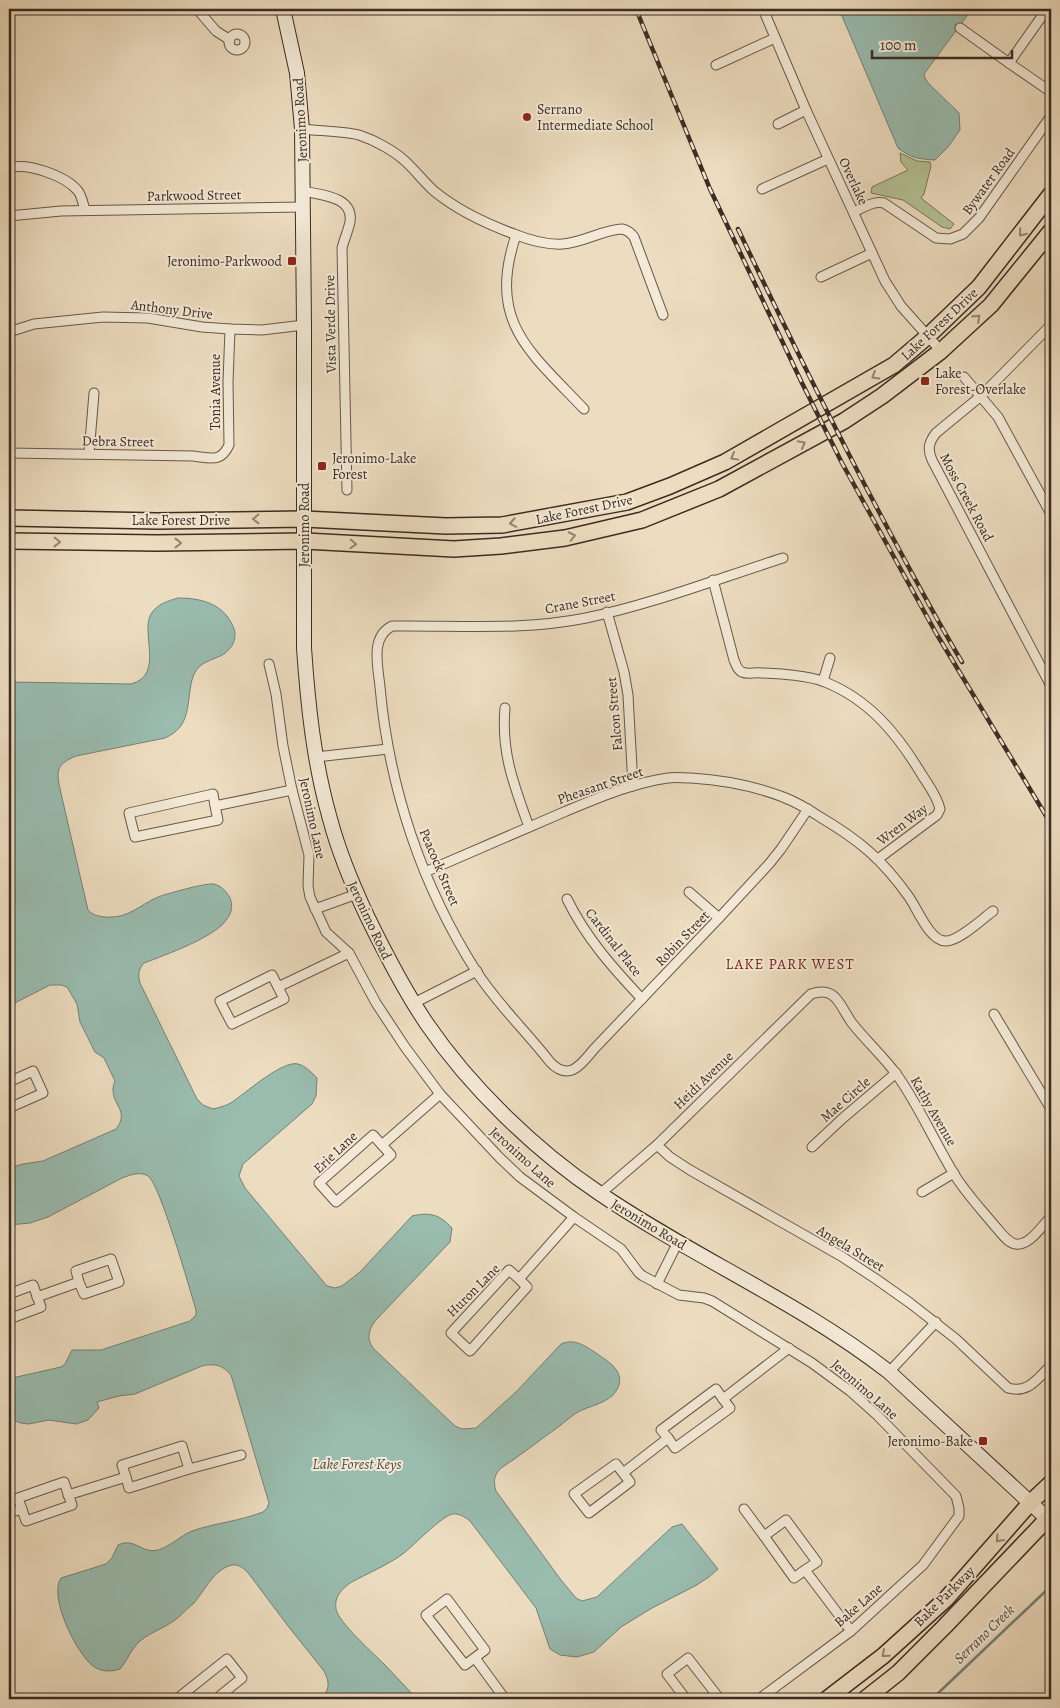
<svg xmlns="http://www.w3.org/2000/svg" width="1060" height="1708" font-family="Alegreya,serif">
<rect width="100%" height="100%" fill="#edddc0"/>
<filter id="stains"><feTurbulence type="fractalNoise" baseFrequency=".004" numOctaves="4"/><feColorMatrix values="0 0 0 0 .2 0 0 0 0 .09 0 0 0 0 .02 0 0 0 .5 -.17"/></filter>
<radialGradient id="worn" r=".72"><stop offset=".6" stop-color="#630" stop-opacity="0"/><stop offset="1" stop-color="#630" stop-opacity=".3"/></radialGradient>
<!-- green -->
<polygon fill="#b4c296" stroke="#78775c" points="900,153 917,161 930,162 931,166 924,194 921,198 954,224 950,229 942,227 903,200 871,193 872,187 908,170 901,162"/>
<!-- water -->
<g fill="#99bcaf" stroke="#738277">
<path d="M 839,9 L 972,9 L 924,74 L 925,78 L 929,84 L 959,113 L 960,130 L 948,147 L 935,160 C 918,159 911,158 898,148 Z"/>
<path d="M 178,598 C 202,598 225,604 234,629 C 236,634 235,642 231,647 C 220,663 198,656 192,680 C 186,704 192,726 165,738 L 76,756 C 57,764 56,770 60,789 L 88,910 C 94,918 111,918 120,916 C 133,913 146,902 158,897 C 166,894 205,883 213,884 C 221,885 227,892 230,898 C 233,906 232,912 227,919 C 216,937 165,955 144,963 C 138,970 138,974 140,983 L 197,1099 L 203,1105 L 213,1109 C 221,1107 229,1105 235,1100 C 248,1091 283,1060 298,1064 C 306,1066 312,1073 317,1078 L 316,1096 L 312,1104 L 243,1164 L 239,1176 L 245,1188 L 327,1286 L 335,1288 L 342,1286 L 360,1272 L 412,1216 C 430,1212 439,1214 452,1228 L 450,1242 L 375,1321 C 369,1330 366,1338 373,1348 L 455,1426 L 462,1429 L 476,1428 L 516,1392 L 561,1344 C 575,1338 585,1346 596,1353 C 607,1361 623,1369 619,1385 C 614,1401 596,1404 582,1410 C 573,1414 565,1422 557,1428 C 538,1441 520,1456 501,1468 C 494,1475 493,1481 496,1491 L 561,1580 L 576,1598 L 582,1601 L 597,1597 L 672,1527 L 682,1524 L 718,1569 L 709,1577 L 695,1586 L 652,1608 L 621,1627 L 594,1652 L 577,1657 L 560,1655 L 550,1649 L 536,1608 L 470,1521 C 465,1517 459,1513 452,1514 C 441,1517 414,1545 404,1553 C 390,1564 366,1574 350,1583 C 341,1590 334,1597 336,1609 C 338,1622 374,1654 385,1665 C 396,1676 406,1688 417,1699 L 320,1699 C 330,1690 330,1683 324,1671 L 288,1626 L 249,1574 C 245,1569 239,1564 232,1565 C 214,1569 205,1590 194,1603 C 189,1607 184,1612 180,1616 C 168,1627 152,1631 140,1641 C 131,1649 127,1661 120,1669 C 111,1672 101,1672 93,1666 C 77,1654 48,1597 61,1578 L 106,1564 L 112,1558 L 118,1545 C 135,1537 141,1554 158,1550 C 171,1546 180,1536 192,1531 C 215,1523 240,1521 263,1512 L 267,1508 L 269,1503 L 231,1375 C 223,1365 214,1363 202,1366 L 135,1394 L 119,1396 L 97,1402 L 99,1408 L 88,1420 L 76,1424 L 49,1420 L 29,1424 L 21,1423 L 9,1419 L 9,1380 L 12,1378 L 61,1367 L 65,1364 L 72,1350 L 101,1350 L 190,1321 L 196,1315 L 196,1310 C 190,1290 160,1184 148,1176 C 140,1171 130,1175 122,1178 L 48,1217 L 30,1223 L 9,1225 L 9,1168 L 23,1164 L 43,1161 L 116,1129 C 130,1111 112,1105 113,1089 C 113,1086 114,1084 115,1081 L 104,1058 L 95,1052 L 80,1022 L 77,1004 L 67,987 L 61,985 L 50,985 L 9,1006 L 9,682 L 131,684 C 165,675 140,633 151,614 C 157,604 168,601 178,598 Z"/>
</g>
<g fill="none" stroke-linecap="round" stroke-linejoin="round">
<!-- stream -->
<polyline stroke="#738277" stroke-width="2.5" points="932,1699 1051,1586"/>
<!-- minor casing -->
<g stroke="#68584a" stroke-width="11">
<g id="minor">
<polyline points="197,9 216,31 230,40"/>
<polyline points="693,9 694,9"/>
<polyline points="763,9 806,110 885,281 901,306 941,351"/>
<polyline points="1047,9 1009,63 1051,92"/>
<polyline points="960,28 1009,63"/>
<circle cx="237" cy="42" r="8"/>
<polyline points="716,65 775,38"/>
<polyline points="778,124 806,110"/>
<path d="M 302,129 C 319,131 343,131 359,135 C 374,140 393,150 405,161 C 415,170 424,182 434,191 C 457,210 487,224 514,234 C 529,240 547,245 563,244 C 582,243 605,229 622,229 C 627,230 631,233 634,237 L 663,315"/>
<path d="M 9,168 C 27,162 66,176 78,191 C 82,196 83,204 85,210"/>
<polyline points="762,189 828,159"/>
<path d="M 303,191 C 320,195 354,196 350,222 C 348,231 344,240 342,248 L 347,490"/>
<path d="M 854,212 C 864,207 873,201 884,203 L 936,238 L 950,239 L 963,234 L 979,218 L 1051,116"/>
<polyline points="9,216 61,211 303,207"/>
<path d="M 516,235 C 487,322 529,351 584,409"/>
<polyline points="821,277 872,253"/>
<path d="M 1051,325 L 981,396 L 936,433 C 929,442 927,449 932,460 L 1051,686"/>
<polyline points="9,332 34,324 103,317 148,318 202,327 230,329 262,330 304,325"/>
<polyline points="964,377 998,417 1051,514"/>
<path d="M 9,453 L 193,456 C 210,458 221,463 229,445 L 228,382 L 230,329"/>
<polyline points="89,454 94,393"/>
<path d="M 783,558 C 717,579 653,604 586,618 C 522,631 456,625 392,626 C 370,637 378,666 380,687 C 389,788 422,886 476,971 C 497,1004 526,1031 550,1062 C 569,1082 581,1065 594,1049 L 719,918 L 769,864 L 781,849 L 808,809"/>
<path d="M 713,580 L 734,660 C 736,664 737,670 742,672 C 748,675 754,672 761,673 C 781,674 806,675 825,682 C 870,700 898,735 922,775 C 929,786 937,796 940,809 L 937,815 L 878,859"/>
<polyline points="607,612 624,672 628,695 633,786"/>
<polyline points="269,664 276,694 283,746 292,790 309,855 308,886 310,897 326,932 349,953 376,1003 405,1047 440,1094 499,1157 520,1177 574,1217 621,1249 639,1273 643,1276 679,1295 704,1298 712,1301 812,1363 850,1391 878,1416 956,1496 959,1508 959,1516 923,1565 851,1631 759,1699"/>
<polyline points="823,681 830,658"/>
<path d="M 505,708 C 501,753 514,785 529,827"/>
<polyline points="316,757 388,749"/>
<polyline points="215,806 213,794 129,813 135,837 218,820 215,806 292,790"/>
<path d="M 425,872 C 471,852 517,832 564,812 C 598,798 632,783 668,778 C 675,777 683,778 691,778 C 723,780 752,785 783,797 C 796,802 808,809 820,817 C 859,840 882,859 909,897 C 917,908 930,942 946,941 C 959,941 982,919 993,911"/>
<polyline points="689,892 719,918"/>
<path d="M 567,899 C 586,938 613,968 642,999"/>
<polyline points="315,909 357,894"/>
<polyline points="278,987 272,975 220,1001 232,1024 284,999 278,987 349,953"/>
<polyline points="414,1003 477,971"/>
<polyline points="994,1014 1051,1109"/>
<polyline points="9,1082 33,1071 43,1093 9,1108"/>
<polygon points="373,1135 391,1155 336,1202 319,1183"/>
<polyline points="382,1145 440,1094"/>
<path d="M 657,1145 L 670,1157 L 690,1170 L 841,1256 L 876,1279 L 910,1303 L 956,1339 L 1008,1388 C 1029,1394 1037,1378 1051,1366"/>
<polyline points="812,1147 843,1118 896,1073"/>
<polyline points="922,1192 954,1173"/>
<path d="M 600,1194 L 657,1145 L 811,994 C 837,985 840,1007 852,1023 C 866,1041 883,1056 897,1075 C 919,1106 934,1141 954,1174 C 965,1192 980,1208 994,1225 C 1000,1231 1007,1243 1016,1244 C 1030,1246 1042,1225 1051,1217"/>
<polyline points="519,1279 509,1270 451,1333 470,1351 527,1287 519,1279 574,1217"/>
<polyline points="657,1284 678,1242"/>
<polyline points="9,1294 33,1285 41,1307 9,1319"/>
<polyline points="37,1297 79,1282 84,1294 119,1282 111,1259 76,1271 79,1282"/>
<polyline points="889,1372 936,1322"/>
<polyline points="668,1438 675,1448 730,1408 723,1399"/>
<polyline points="189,1469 241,1455"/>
<polyline points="623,1473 616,1464 574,1494 589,1513 630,1482 623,1473 668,1438 661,1430 716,1389 723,1399 789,1348"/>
<polygon points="64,1482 72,1505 26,1521 18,1498"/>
<polyline points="68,1495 126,1477 129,1488 189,1469 182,1446 122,1465 126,1477"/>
<polyline points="744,1509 764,1536"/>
<polyline points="9,1513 22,1509"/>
<polyline points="805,1570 794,1578 764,1536 786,1520 817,1562 805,1570 851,1631"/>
<polygon points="447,1599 485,1650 465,1665 426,1615"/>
<polyline points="475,1658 505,1699"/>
<polyline points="9,1696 11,1699"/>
<polyline points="179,1699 178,1698 227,1659 242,1678 216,1699"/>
<polyline points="519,1699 520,1699"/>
<polyline points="686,1699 667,1674 688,1658 719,1698 717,1699"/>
</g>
</g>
<!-- secondary casing -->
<g stroke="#3b2c23" stroke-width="16">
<path id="secondary" d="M 283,9 L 297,73 L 302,129 L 304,325 L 304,648 C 308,706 314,763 330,819 C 339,853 352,884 367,916 C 385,953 404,990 427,1024 C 470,1087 535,1150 599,1193 C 693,1257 799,1302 889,1372 L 1051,1522"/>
</g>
<!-- primary casing -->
<g stroke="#3b2c23" stroke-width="18">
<g id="primary">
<polyline points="9,518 157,521 304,519 446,526 502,525 627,502 670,486 725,462 894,365 928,336 979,287 1051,194"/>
<polyline points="9,541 157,543 305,541 454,549 501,546 565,538 642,520 719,489 844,421 882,396 941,351 991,305 1051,231"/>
<polyline points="827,1699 883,1656 946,1599 1031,1502 1051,1483"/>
<polyline points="865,1699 898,1673 945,1626 1051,1515"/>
</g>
</g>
<!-- minor -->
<use href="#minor" stroke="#f3e9d6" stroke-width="9"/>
<!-- secondary -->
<use href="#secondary" stroke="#f3e9d6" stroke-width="14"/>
<!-- primary -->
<use href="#primary" stroke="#edddc0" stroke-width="15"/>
<!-- rail casing -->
<g stroke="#3b2c23" stroke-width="4.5">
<g id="rail">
<polyline points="636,9 710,189 802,383 842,463 936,633 1051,824"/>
<path d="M 738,229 C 788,334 839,438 894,540 C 916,581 938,622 962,662"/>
</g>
</g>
<!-- rail -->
<use href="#rail" stroke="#f3e9d6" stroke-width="2.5" stroke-dasharray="8" stroke-linecap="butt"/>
</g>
<!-- one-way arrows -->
<defs><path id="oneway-chevron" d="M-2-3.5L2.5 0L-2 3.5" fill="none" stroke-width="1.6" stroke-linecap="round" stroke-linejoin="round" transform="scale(1.25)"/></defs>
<g stroke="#948472">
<use href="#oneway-chevron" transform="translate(1022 233) rotate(129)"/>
<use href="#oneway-chevron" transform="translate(977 318) rotate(-43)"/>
<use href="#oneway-chevron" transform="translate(875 376) rotate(149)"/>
<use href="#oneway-chevron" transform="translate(802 444) rotate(-28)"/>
<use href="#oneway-chevron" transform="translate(734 457) rotate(151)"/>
<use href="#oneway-chevron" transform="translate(256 519) rotate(179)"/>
<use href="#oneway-chevron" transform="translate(513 523) rotate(170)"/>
<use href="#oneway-chevron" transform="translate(572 536) rotate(-12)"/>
<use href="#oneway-chevron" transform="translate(57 542) rotate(1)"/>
<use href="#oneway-chevron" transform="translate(178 543)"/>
<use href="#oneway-chevron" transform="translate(353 544) rotate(3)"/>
<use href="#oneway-chevron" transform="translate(999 1539) rotate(132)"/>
<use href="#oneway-chevron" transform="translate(885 1654) rotate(139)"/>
</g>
<!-- markers -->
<g fill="#8f2418" stroke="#f3e9d6" stroke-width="2">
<circle cx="527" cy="117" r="5"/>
<rect x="287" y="256" width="10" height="10" rx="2.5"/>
<rect x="920" y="376" width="10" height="10" rx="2.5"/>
<rect x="317" y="461" width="10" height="10" rx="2.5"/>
<rect x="978" y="1436" width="10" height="10" rx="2.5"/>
</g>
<g text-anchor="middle" stroke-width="4" stroke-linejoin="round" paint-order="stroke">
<!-- poi labels -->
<g font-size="14" fill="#3b2c23" stroke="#f3e9d6" text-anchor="start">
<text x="537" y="114">Serrano<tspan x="537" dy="16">Intermediate School</tspan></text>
<text x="282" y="266" text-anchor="end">Jeronimo-Parkwood</text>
<text x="935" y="378">Lake<tspan x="935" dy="16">Forest-Overlake</tspan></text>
<text x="332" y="463">Jeronimo-Lake<tspan x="332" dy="16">Forest</tspan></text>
<text x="973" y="1446" text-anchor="end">Jeronimo-Bake</text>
</g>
<!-- street labels -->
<g font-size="14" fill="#3b2c23" stroke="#f3e9d6">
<text transform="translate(300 120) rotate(-93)" y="5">Jeronimo Road</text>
<text transform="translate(854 181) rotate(65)" y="5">Overlake</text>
<text transform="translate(988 181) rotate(-54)" y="5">Bywater Road</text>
<text transform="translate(194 195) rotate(-1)" y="5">Parkwood Street</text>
<text transform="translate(172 309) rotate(7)" y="5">Anthony Drive</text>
<text transform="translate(330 324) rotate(-91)" y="5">Vista Verde Drive</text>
<text transform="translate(939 324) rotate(-43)" y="5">Lake Forest Drive</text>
<text transform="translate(215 392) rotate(-90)" y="5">Tonia Avenue</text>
<text transform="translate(118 441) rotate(1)" y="5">Debra Street</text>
<text transform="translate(967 497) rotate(62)" y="5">Moss Creek Road</text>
<text transform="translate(584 509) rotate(-12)" y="5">Lake Forest Drive</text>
<text x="181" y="525">Lake Forest Drive</text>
<text transform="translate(304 525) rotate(-90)" y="5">Jeronimo Road</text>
<text transform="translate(580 602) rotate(-11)" y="5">Crane Street</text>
<text transform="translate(614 714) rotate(-95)" y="5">Falcon Street</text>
<text transform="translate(600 785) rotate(-19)" y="5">Pheasant Street</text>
<text transform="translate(313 818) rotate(78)" y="5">Jeronimo Lane</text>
<text transform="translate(902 824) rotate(-37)" y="5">Wren Way</text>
<text transform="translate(440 867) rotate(67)" y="5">Peacock Street</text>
<text transform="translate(370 920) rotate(65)" y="5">Jeronimo Road</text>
<text transform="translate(682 938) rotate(-46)" y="5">Robin Street</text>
<text transform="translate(614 942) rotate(52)" y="5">Cardinal Place</text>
<text transform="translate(703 1080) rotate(-44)" y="5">Heidi Avenue</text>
<text transform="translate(845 1099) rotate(-41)" y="5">Mae Circle</text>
<text transform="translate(934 1111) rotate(60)" y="5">Kathy Avenue</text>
<text transform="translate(335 1152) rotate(-43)" y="5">Erie Lane</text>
<text transform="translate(523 1157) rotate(42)" y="5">Jeronimo Lane</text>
<text transform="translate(649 1224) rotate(31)" y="5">Jeronimo Road</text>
<text transform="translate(851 1248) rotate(31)" y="5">Angela Street</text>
<text transform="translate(473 1290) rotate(-45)" y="5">Huron Lane</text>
<text transform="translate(865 1389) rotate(41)" y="5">Jeronimo Lane</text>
<text transform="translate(944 1596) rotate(-45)" y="5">Bake Parkway</text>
<text transform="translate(858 1605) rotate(-41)" y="5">Bake Lane</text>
</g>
<!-- neighbourhood labels -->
<g font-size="15" letter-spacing="1" fill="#7a1f14" stroke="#f3e9d6">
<text x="790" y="969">LAKE PARK WEST</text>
</g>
<!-- water labels -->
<g font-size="15" font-style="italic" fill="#525046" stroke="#f3e9d6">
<text x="357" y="1469">Lake Forest Keys</text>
<text transform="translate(984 1634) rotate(-44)" y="5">Serrano Creek</text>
</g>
</g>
<!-- margin -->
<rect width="1060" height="1708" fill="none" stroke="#edddc0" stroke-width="30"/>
<rect x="10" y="10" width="1040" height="1688" fill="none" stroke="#3b2c23" stroke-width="2.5"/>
<rect x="15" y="15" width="1030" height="1678" fill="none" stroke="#3b2c23"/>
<!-- scale -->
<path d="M872 50v8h140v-8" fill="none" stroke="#3b2c23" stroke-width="2.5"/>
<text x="880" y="50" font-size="15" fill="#3b2c23" stroke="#f3e9d6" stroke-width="4" paint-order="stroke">100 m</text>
<rect width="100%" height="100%" filter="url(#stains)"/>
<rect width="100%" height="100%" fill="url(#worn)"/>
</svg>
